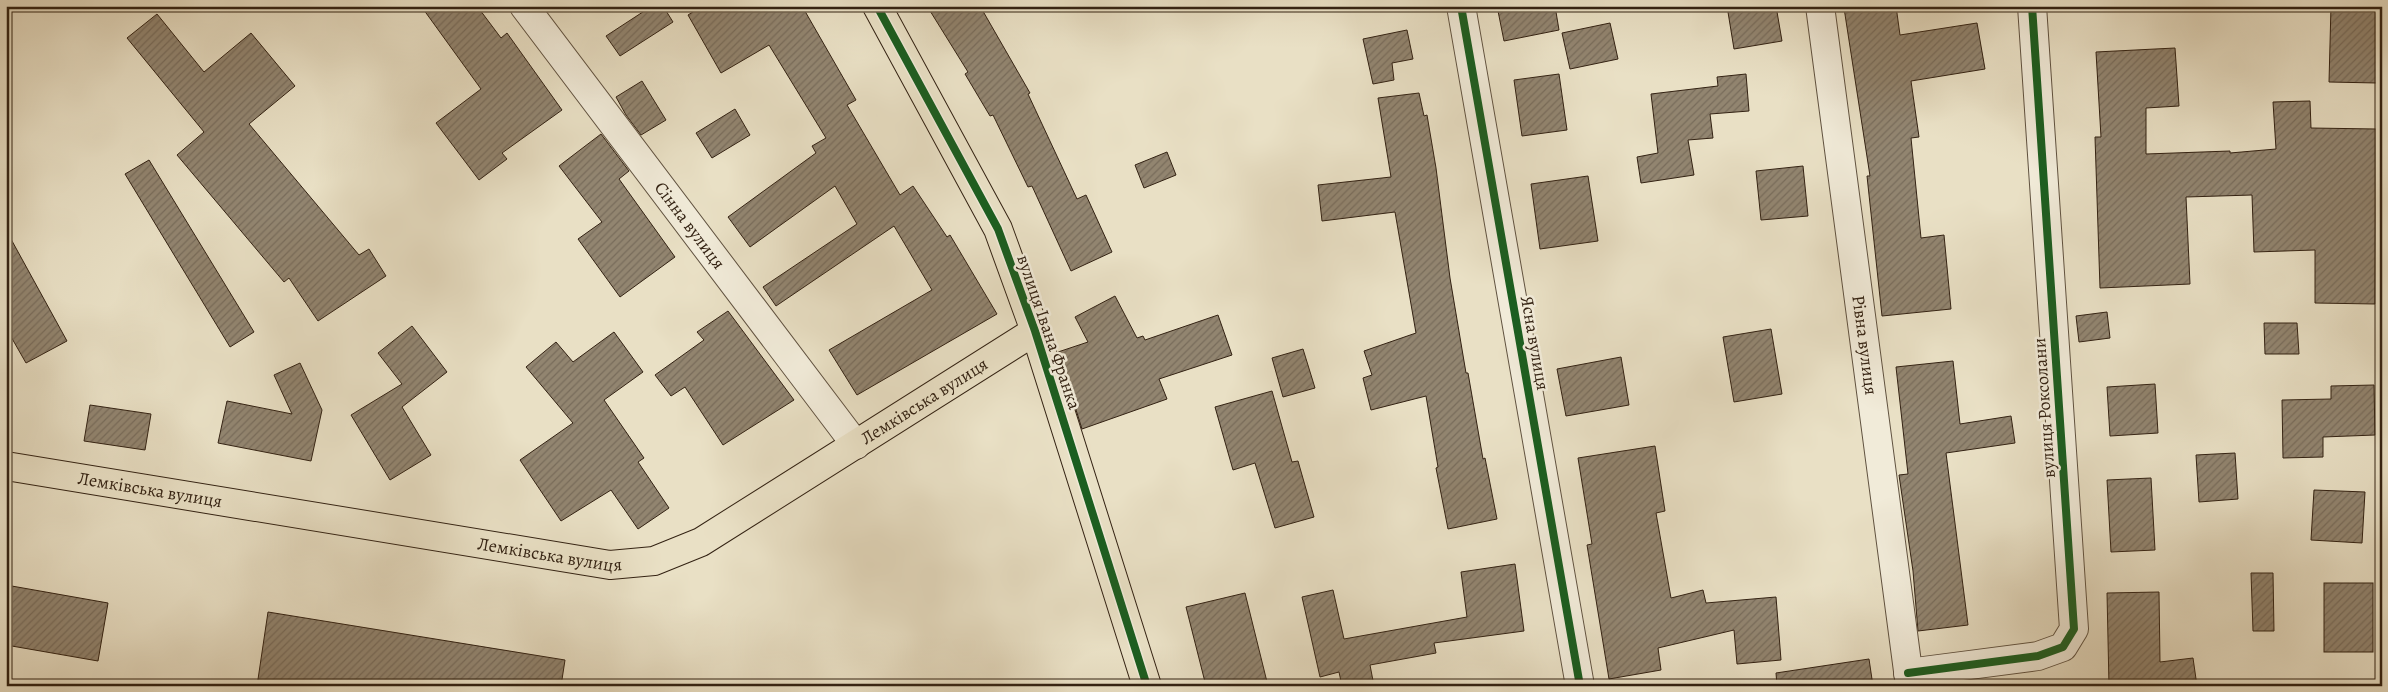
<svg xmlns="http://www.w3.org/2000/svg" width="2388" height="692" font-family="Alegreya,serif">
<defs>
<pattern id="building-hatch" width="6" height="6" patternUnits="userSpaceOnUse" patternTransform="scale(1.25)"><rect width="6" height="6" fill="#928570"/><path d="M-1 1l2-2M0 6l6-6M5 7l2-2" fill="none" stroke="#786c5b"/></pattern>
</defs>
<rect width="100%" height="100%" fill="#e9e0c5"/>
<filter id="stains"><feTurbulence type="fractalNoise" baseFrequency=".004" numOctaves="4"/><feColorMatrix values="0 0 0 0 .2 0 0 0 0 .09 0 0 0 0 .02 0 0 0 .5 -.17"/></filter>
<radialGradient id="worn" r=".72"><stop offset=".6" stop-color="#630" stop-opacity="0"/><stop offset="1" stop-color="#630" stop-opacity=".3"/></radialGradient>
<!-- building -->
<g fill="url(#building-hatch)" stroke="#332213">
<polygon points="421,6 477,6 501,38 507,33 562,110 502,153 507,159 479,180 436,123 481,89"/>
<polygon points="652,6 663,6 673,22 620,56 606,36"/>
<polygon points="702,6 802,6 856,100 847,105 900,195 913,186 947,237 950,235 997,314 857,395 829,350 932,290 894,226 776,306 763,287 857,224 835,186 750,247 728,217 816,153 812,146 826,138 769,45 721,73 688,15"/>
<polygon points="927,6 980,6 1030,93 1028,94 1077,199 1086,195 1112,252 1071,271 1032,186 1028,187 993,115 990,116 965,74 968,72"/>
<polygon points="1497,6 1555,6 1559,30 1504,41"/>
<polygon points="1727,6 1776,6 1782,41 1734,49"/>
<polygon points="1859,6 1896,6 1900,35 1977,23 1985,69 1911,81 1919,137 1911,138 1921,238 1944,235 1951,309 1882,316 1867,176 1870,176 1844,8"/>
<polygon points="2331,6 2379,6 2377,83 2329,82"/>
<polygon points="157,14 204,72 251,33 295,86 249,124 359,255 369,249 386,276 318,321 289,278 284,282 177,155 204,132 127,38"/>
<polygon points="1610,23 1618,59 1570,69 1562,33"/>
<polygon points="1407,30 1413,59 1392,63 1394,80 1373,84 1363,39"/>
<polygon points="2175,48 2179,106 2146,108 2146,154 2230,151 2230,153 2276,149 2273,102 2310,101 2311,128 2376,129 2375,304 2315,303 2315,250 2254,252 2252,195 2186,197 2190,284 2100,288 2095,137 2101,137 2096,52"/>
<polygon points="1559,74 1567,130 1522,136 1514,80"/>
<polygon points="1746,74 1749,111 1710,114 1713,138 1688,140 1694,175 1641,183 1637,157 1658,153 1651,94 1718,86 1717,77"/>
<polygon points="642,81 666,120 641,135 626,115 616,97"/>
<polygon points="1419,93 1424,116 1427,115 1436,168 1450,278 1466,373 1468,373 1483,459 1485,458 1497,519 1448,529 1436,468 1438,467 1426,396 1371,410 1363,378 1372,375 1364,351 1416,333 1395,212 1322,221 1318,185 1391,177 1378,98"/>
<polygon points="735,109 750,135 712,158 696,133"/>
<polygon points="601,134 629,171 619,179 675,257 620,297 578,239 602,222 559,166"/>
<polygon points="1167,152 1176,175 1144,188 1135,165"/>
<polygon points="149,160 254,332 230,347 125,174"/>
<polygon points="1803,166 1808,216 1761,220 1756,171"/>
<polygon points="1588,176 1598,241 1540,249 1531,184"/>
<polygon points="6,230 67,341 26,363 6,328"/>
<polygon points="1115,296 1137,338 1143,336 1145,340 1218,315 1232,355 1159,379 1167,399 1082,429 1058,352 1088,342 1075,317"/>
<polygon points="728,311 794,400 723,445 685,387 671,396 655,375 704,340 697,332"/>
<polygon points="2107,312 2110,338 2079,342 2076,316"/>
<polygon points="2264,323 2297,323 2299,354 2265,354"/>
<polygon points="412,326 447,372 402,407 431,455 390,480 351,415 402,384 378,353"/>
<polygon points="1771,329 1782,394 1734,402 1723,337"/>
<polygon points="614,332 643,372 604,400 644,458 638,462 669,508 638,529 611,490 561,521 520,460 573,423 526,367 556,342 573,362"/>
<polygon points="1303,349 1315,388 1283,397 1272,358"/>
<polygon points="1621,357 1629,405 1566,416 1557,369"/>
<polygon points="1953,361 1960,424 2011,416 2015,443 1946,453 1968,625 1918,631 1913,571 1899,475 1908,474 1896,367"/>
<polygon points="300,363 322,410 311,461 218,443 227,401 292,414 274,375"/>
<polygon points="2155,384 2158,433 2110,436 2107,387"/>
<polygon points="2374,385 2375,435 2323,437 2323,457 2283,458 2282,400 2331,399 2331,386"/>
<polygon points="1272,391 1292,462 1298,461 1314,517 1275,528 1255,463 1233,470 1215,407"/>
<polygon points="90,405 151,414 145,450 84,441"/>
<polygon points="1655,446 1665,511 1656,513 1671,598 1703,590 1706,603 1776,597 1781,660 1737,664 1734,630 1658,648 1661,670 1609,679 1587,545 1592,544 1578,458"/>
<polygon points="2235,453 2238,499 2199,502 2196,455"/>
<polygon points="2151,478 2155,550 2111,552 2107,480"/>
<polygon points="2314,490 2365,492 2362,543 2311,540"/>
<polygon points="1515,564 1524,631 1434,643 1436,653 1370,665 1374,686 1342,686 1339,672 1320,677 1302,597 1333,590 1344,639 1467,617 1461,572"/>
<polygon points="2251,573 2273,573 2274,631 2253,631"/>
<rect x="2324" y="583" width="49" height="69"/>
<polygon points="6,585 108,603 98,661 6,645"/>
<polygon points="2159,592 2160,662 2193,658 2197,686 2109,686 2107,593"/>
<polygon points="1245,593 1268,686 1206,686 1186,607"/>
<polygon points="268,612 565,660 561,686 257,686"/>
<polygon points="1869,659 1873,686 1777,686 1776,673"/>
</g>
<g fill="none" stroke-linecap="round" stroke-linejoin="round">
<!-- minor casing -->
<g stroke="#605240" stroke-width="30">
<g id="minor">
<path id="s1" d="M 524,6 L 856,445"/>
<polyline points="1461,6 1580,686"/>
<path id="s2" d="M 1820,6 L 1910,686"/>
<polyline points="1908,673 2038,656 2063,647 2074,629 2032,6"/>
</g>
</g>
<!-- major casing -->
<g stroke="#332213" stroke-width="30">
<g id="major">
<polyline points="877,6 998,229 1035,331 1147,686"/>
<path id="s3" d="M 6,466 L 610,565 L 654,561 L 701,542 L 1035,331"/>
</g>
</g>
<!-- minor -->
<use href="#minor" stroke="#f1ebd9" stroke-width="28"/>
<!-- major -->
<use href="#major" stroke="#e9e0c5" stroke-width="28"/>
<!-- cycleway casing -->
<g stroke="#f1ebd9" stroke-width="11">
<g id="cycleway">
<polyline points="877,6 998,229 1035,331 1147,686"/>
<polyline points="1461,6 1580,686"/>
<polyline points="1908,673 2038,656 2063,647 2074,629 2032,6"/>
</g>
</g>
<!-- cycleway -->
<use href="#cycleway" stroke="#1b5e20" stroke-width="8"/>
</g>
<g text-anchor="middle" stroke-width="5" stroke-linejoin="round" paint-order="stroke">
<!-- street labels -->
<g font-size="18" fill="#332213" stroke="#f1ebd9">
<text dy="6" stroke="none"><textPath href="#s1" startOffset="275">Сінна вулиця</textPath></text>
<text transform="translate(1049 332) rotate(71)" y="6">вулиця Івана Франка</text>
<text transform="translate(1535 343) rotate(80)" y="6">Ясна вулиця</text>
<text dy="6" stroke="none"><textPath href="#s2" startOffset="342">Рівна вулиця</textPath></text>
<text dy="6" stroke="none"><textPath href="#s3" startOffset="971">Лемківська вулиця</textPath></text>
<text transform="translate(2044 408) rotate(-94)" y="6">вулиця Роксолани</text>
<text dy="6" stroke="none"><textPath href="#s3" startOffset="146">Лемківська вулиця</textPath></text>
<text dy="6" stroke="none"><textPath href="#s3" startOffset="551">Лемківська вулиця</textPath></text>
</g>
</g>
<!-- margin -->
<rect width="2388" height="692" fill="none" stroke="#e9e0c5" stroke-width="25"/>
<rect x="8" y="8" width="2373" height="677" fill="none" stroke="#332213" stroke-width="2.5"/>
<rect x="12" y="12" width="2363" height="667" fill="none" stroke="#332213"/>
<rect width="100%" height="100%" filter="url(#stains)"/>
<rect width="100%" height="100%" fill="url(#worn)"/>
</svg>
